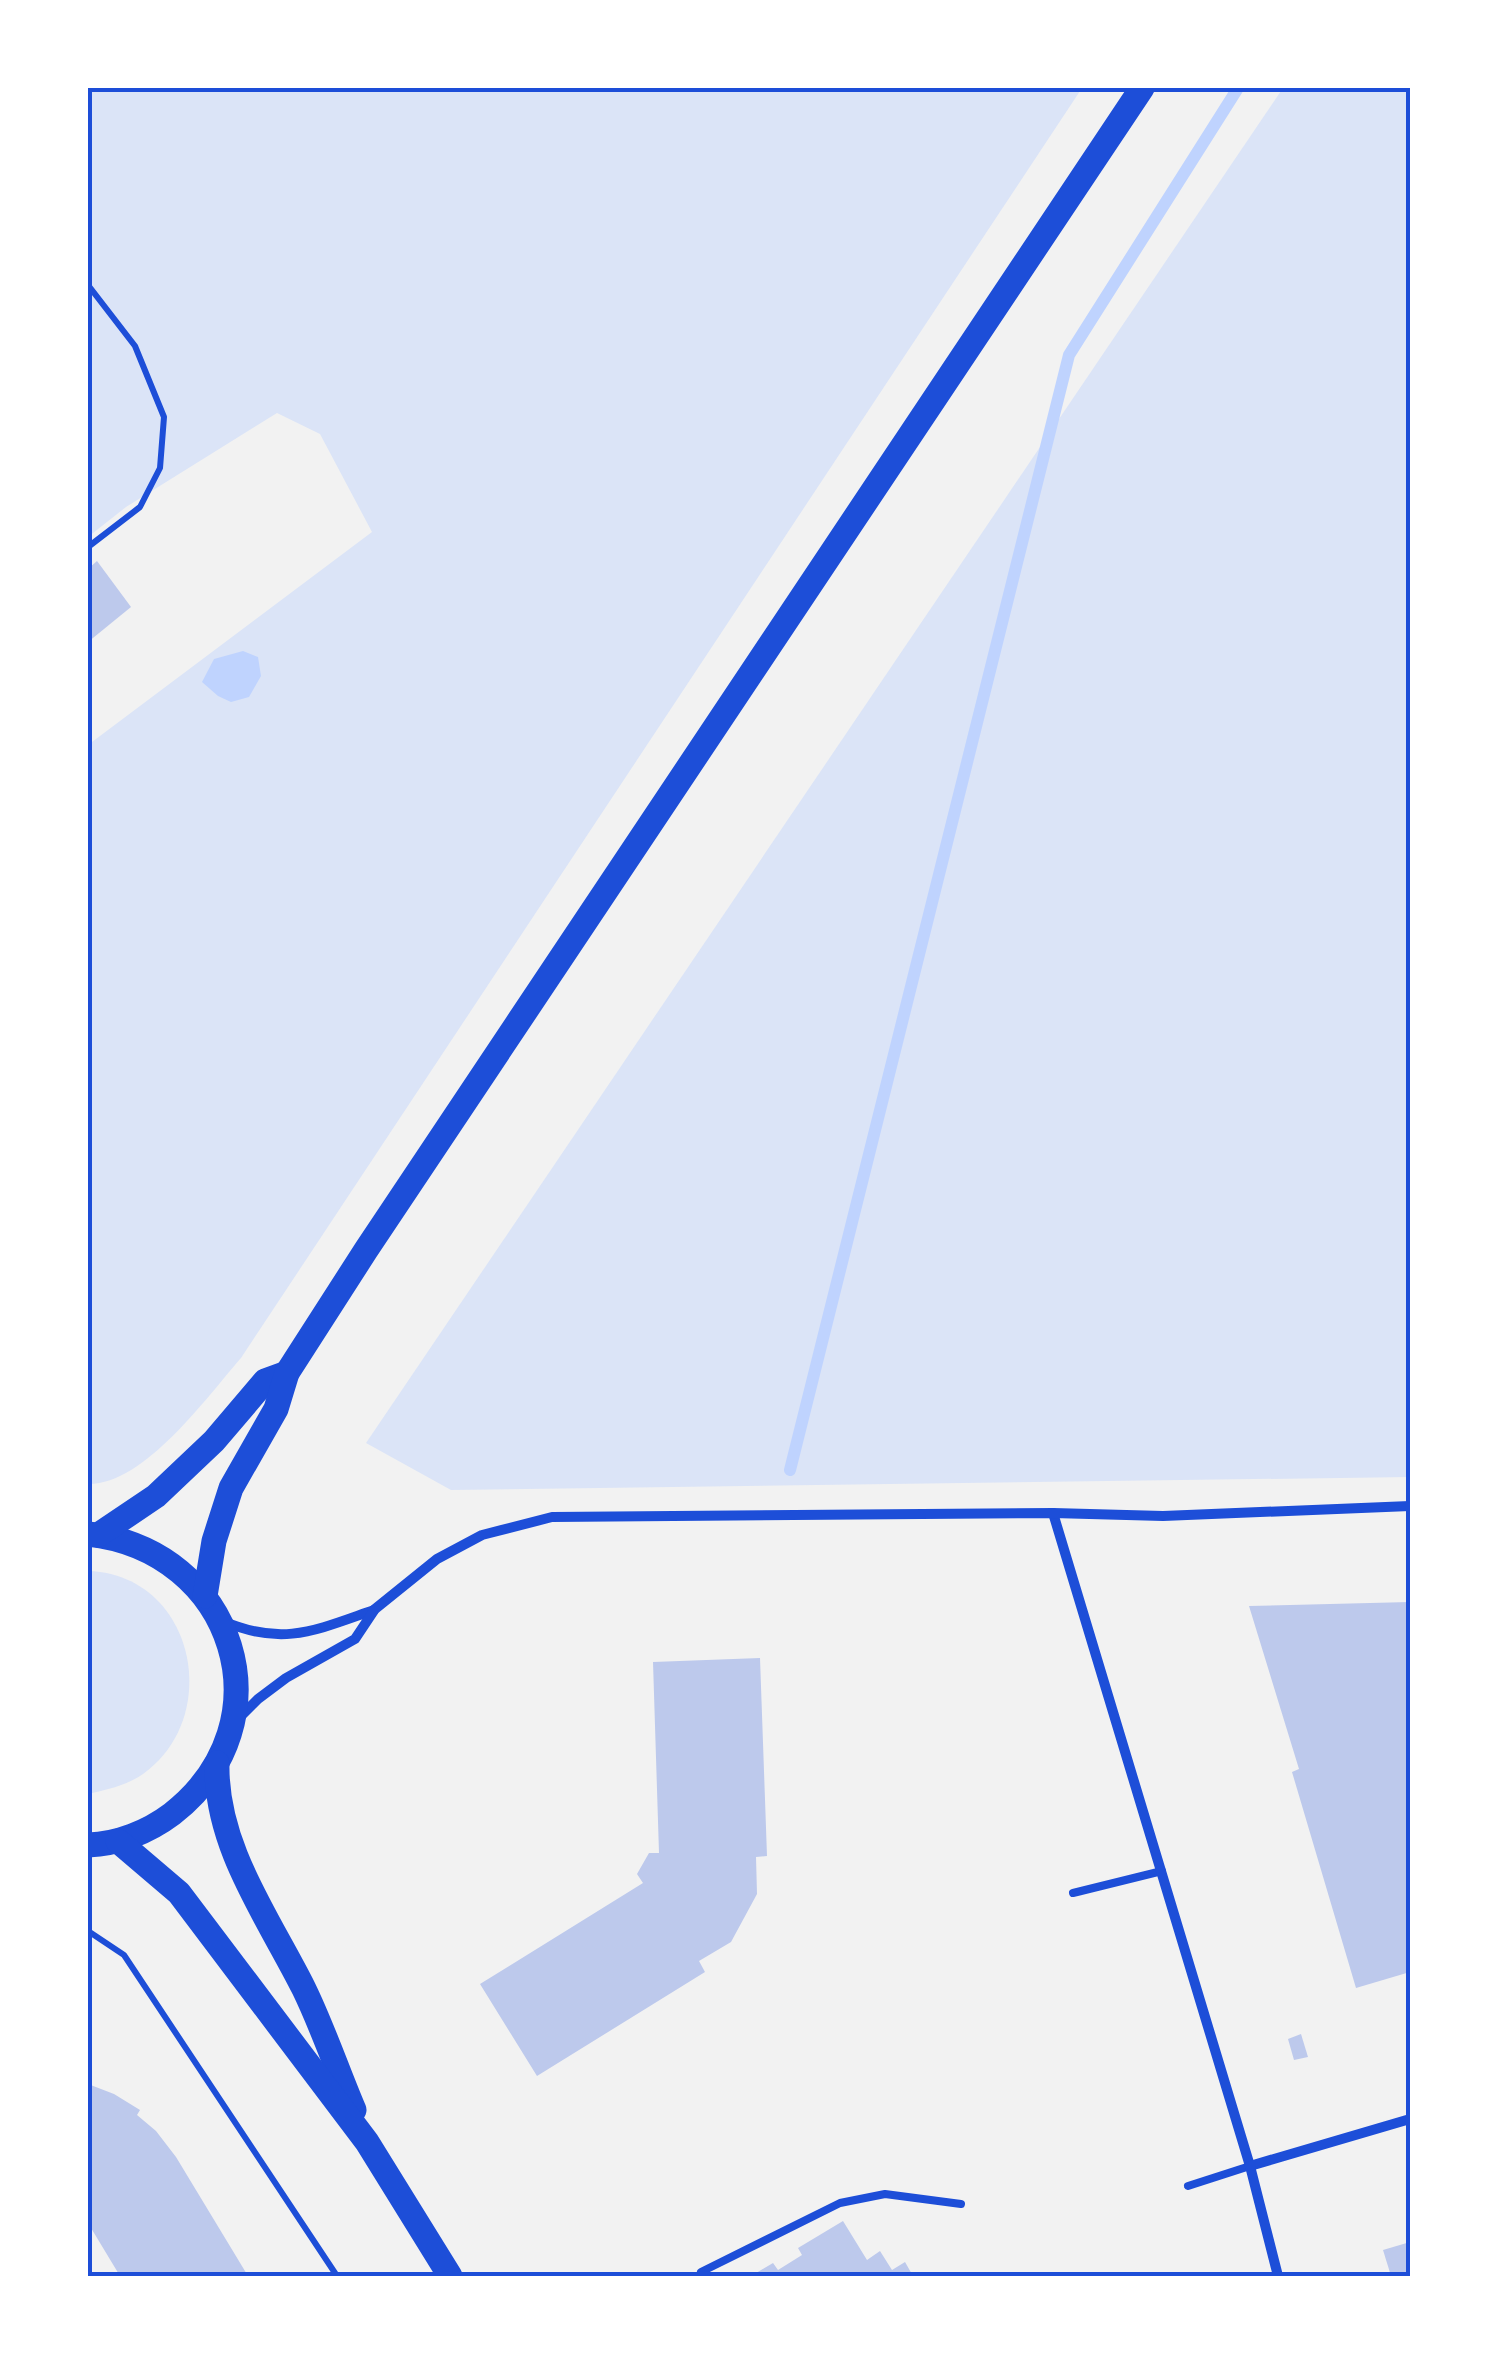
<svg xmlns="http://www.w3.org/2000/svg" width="1498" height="2364" font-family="'Noto Sans',sans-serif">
<rect width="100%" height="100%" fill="#f2f2f2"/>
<!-- green -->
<g fill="#dbe4f7">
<path d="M 88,88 L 1082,88 L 241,1358 C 206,1398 144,1485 88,1484 L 88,745 L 372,532 L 320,434 L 277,413 L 126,507 L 88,537 Z"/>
<polygon points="1283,88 1410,88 1410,1477 451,1490 366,1443"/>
<path d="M 88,1571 C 193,1574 225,1715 143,1774 C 127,1785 110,1789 92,1793 L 88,1793 Z"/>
</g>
<!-- water -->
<polygon fill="#bfd3fe" points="243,651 258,657 261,676 249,697 231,702 218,696 202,682 214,659"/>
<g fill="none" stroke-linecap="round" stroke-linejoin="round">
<!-- stream -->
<polyline stroke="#bfd3fe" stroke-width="12" points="790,1470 1069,355 1238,88"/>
</g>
<!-- building -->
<g fill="#bdc9ec">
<polygon points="97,561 131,607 88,642 88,569"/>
<polygon points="1410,1602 1410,1972 1356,1988 1292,1772 1299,1769 1249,1606"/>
<polygon points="760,1658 767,1856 756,1857 757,1894 731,1942 699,1961 705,1972 537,2076 480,1984 643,1883 637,1874 649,1853 659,1853 653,1662"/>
<polygon points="1301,2034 1308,2057 1294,2060 1288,2039"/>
<polygon points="88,2084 114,2094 140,2110 137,2115 156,2131 176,2157 248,2276 120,2276 88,2223"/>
<polygon points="843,2221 867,2260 880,2251 892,2270 905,2262 913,2276 751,2276 773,2263 778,2270 802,2255 798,2248"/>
<polygon points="1410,2242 1410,2276 1391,2276 1383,2250"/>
</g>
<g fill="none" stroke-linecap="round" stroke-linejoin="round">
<!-- path -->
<g stroke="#1d4ed8" stroke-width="6">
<polyline points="88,285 135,346 164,417 160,468 140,507 88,547"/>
<polyline points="88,1931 124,1955 337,2276"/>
</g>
<!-- service -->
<g stroke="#1d4ed8" stroke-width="8">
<polyline points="1073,1893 1162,1871"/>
<polyline points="1188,2186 1250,2166"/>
<polyline points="701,2272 840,2203 885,2194 961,2204"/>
</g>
<!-- minor -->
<g stroke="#1d4ed8" stroke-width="10">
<polyline points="1053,1513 1250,2166 1278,2276"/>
<path d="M 223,1621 C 283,1647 316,1630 374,1610"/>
<polyline points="239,1718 258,1699 286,1678 355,1639 375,1609 437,1559 482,1535 552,1517 1053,1513 1163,1516 1410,1506"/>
<polyline points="1250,2166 1410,2119"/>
</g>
<!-- primary -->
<g stroke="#1d4ed8" stroke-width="25">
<path d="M 88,1534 C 235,1550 290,1722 172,1814 C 148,1832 118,1844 88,1845"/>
<polyline points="98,1535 156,1496 214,1441 265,1381 287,1373"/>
<polyline points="205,1596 214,1541 231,1488 276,1409 287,1373 366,1250 1142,88"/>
<path d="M 217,1763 C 215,1846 268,1917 304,1989 C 323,2028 337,2070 354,2110"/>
<polyline points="118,1841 179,1893 367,2142 450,2276"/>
</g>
</g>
<!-- border -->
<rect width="1498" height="2364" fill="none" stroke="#ffffff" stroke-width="180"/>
<rect x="90" y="90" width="1318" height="2184" fill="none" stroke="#1d4ed8" stroke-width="4"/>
</svg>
